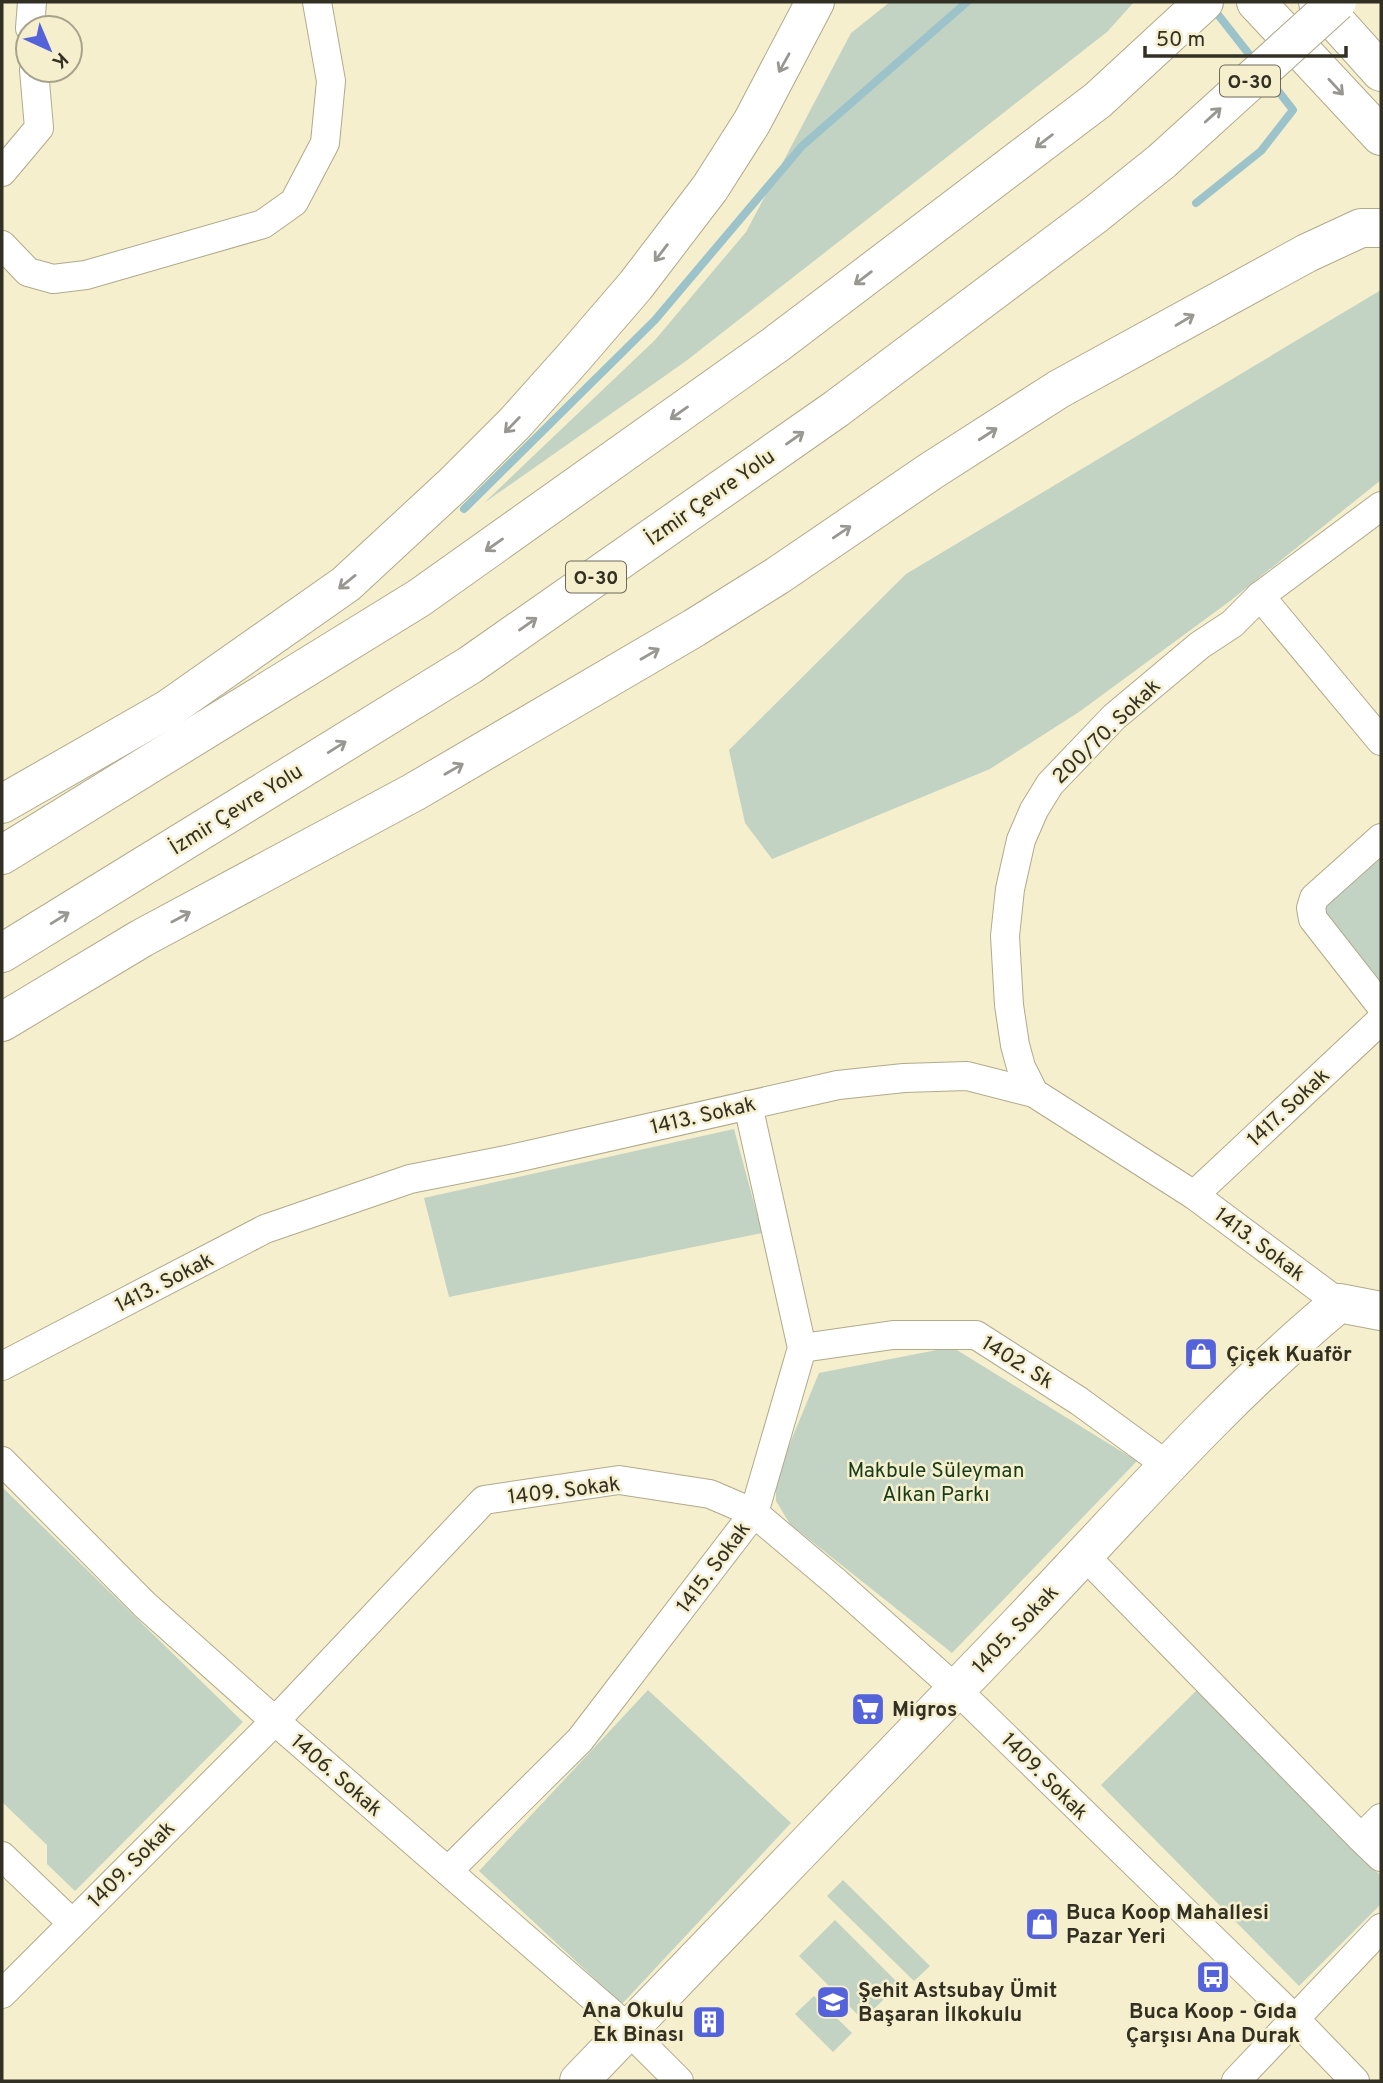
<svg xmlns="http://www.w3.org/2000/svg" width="1383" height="2083" font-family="Overpass,sans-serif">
<rect width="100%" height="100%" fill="#f5efce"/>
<!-- green -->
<g fill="#c2d3c3">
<polygon points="890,2 1134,2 1107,32 686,361 484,503 655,340 746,232 851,33"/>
<polygon points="1381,290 1381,480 1230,601 1079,712 990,769 772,859 745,823 729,750 906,574"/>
<polygon points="1381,838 1381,1006 1311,908"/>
<polygon points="734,1129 762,1233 449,1297 424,1198"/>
<polygon points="952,1347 1137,1461 952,1653 790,1524 776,1501 776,1477 819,1373"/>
<polygon points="2,1487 243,1722 75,1891 47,1864 47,1845 2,1802"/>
<polygon points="1198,1689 1381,1876 1381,1904 1299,1986 1101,1785"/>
<polygon points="648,1690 791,1823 622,2004 479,1871"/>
<polygon points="843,1880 930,1966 914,1981 827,1896"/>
<polygon points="835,1920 899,1984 863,2020 799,1956"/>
<polygon points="814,1996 852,2033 833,2052 795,2014"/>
</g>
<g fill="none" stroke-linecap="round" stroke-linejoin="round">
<!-- stream -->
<g stroke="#9cc2ca" stroke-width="8">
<polyline points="1212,7 1256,63"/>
<polyline points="1196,203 1261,151 1293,110 1268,78"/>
<polyline points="464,509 655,320 802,146 967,2"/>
</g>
<!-- street casing -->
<g stroke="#b0aa8b" stroke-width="30">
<g id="street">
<polyline points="30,28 32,2"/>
<polyline points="2,172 39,128 34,70"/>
<polyline points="2,245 28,272 53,279 86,275 263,224 294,202 325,143 331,81 317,2"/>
<polyline points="1260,596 1381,741"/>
<polyline points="1381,838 1314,898 1311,908 1313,919 1381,1006"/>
<polyline points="1034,1093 1021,1067 1015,1045 1009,1005 1005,936 1010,889 1021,840 1034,810 1050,784 1114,717 1200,645 1232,624 1260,596 1381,506"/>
<polyline points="1194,1195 1381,1020"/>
<polyline points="802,1348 893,1335 976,1335 1079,1401 1168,1466"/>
<polyline points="2,1366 265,1229 410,1179 511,1159 838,1085 904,1078 967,1076 1034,1093 1194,1195 1339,1303"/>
<polyline points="2,1461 145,1605 275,1721 610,2012 679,2081"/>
<polyline points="1085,1556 1361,1838 1381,1818"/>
<polyline points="1361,1838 1381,1857"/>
<polyline points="2,1856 72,1923"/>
<polyline points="448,1871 580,1740 754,1513 802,1348 748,1105"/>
<polyline points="2,1994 275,1721 484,1500 619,1480 710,1494 754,1513 837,1583 957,1690 1295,2019 1355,2081"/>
<polyline points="1236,2081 1381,1928"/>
</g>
</g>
<!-- secondary casing -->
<g stroke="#b0aa8b" stroke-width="40">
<g id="secondary">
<polyline points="1256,2 1381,136"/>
<polyline points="1318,2 1381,72"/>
<path d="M 579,2081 C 725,1928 873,1777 1019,1624 C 1123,1515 1223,1399 1339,1303 L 1381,1311"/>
</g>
</g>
<!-- highway casing -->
<g stroke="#b0aa8b" stroke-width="40">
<g id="highway">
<polyline points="2,804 168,709 346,584 454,484 515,423 574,357 636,285 710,188 752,122 815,2"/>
<polyline points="2,855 419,598 775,345 1098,100 1204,2"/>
<polyline points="2,953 470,665 836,409 1096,214 1162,161"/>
<polyline points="2,1022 142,938 414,792 694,628 777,576 931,471 1059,389 1307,253 1361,228 1381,228"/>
</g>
</g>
<!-- street -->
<use href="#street" stroke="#fff" stroke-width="28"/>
<!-- secondary -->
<use href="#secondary" stroke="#fff" stroke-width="38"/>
<!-- highway -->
<use href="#highway" stroke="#fff" stroke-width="38"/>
<!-- highway-bridge casing -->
<g stroke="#b0aa8b" stroke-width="40" stroke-linecap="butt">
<polyline id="highway-bridge" points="1162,161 1337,2"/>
</g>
<!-- highway-bridge -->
<use href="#highway-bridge" stroke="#fff" stroke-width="38"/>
</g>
<!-- one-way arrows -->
<defs><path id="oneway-shaft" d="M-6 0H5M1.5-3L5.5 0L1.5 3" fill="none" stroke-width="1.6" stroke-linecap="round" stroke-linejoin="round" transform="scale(1.75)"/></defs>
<g stroke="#989791">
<use href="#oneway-shaft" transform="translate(784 63) rotate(119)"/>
<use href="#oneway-shaft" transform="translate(1336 87) rotate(47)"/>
<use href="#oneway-shaft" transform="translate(1213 115) rotate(-42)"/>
<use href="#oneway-shaft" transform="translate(1044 141) rotate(143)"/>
<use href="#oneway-shaft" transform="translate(661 253) rotate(127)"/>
<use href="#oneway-shaft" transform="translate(863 278) rotate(143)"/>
<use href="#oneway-shaft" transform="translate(1185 320) rotate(-31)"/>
<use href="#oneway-shaft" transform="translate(679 413) rotate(145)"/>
<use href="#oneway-shaft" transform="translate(512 425) rotate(134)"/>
<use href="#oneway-shaft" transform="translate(988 434) rotate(-33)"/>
<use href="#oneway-shaft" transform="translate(795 438) rotate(-35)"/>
<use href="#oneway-shaft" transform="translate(842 532) rotate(-34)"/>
<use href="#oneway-shaft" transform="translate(494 545) rotate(145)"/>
<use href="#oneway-shaft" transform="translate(347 582) rotate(141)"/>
<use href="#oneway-shaft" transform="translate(528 624) rotate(-35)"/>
<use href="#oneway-shaft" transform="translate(650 654) rotate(-30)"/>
<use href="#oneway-shaft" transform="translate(337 747) rotate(-32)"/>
<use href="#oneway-shaft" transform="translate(454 769) rotate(-30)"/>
<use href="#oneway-shaft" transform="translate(181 917) rotate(-28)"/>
<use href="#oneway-shaft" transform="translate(60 918) rotate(-32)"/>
</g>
<!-- icons -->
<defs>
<g id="shop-square" transform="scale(1.75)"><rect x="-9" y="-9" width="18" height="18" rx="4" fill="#5563da" stroke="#f5efce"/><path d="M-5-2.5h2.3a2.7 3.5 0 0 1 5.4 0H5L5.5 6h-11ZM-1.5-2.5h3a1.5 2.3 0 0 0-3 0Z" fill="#fff"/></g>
<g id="supermarket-square" transform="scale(1.75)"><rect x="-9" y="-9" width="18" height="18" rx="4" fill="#5563da" stroke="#f5efce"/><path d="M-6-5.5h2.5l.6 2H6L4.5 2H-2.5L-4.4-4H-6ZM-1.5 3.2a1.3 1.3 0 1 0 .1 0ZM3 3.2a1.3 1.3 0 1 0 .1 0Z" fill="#fff"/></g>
<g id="bus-square" transform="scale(1.75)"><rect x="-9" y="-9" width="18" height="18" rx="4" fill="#5563da" stroke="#f5efce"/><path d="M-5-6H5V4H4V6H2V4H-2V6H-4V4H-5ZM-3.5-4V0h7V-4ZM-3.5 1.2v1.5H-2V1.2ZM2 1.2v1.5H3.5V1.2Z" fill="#fff"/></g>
<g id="school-square" transform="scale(1.75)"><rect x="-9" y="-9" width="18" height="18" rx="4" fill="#5563da" stroke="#f5efce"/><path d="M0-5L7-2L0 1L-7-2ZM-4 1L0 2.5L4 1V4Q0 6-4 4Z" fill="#fff"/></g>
<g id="building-square" transform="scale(1.75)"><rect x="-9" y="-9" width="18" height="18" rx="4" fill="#5563da" stroke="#f5efce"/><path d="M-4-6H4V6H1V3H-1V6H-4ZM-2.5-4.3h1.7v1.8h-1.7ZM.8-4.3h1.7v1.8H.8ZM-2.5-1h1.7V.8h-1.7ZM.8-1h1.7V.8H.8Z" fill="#fff"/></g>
</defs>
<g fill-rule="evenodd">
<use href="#shop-square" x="1201" y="1354"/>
<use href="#supermarket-square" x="868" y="1709"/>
<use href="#shop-square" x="1042" y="1924"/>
<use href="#bus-square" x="1213" y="1977"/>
<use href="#school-square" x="833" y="2002"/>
<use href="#building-square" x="709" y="2022"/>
</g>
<g text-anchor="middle" stroke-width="5" stroke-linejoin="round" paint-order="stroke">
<!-- shield labels -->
<g fill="#f5efce" stroke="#6c6956" stroke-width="2">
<rect x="1220" y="65.5" width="60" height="31" rx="5"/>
<rect x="566" y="561.5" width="60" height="31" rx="5"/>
</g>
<g font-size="19" font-weight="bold" fill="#322f23">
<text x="1250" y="88">O-30</text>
<text x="596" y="584">O-30</text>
</g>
<!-- street labels -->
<g font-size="21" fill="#322f23" stroke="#f5efce">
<text transform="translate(710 497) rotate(-35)" y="7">İzmir Çevre Yolu</text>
<text transform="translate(1106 731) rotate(-44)" y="7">200/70. Sokak</text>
<text transform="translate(236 809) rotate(-32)" y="7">İzmir Çevre Yolu</text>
<text transform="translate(1288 1107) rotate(-43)" y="7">1417. Sokak</text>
<text transform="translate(703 1115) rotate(-13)" y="7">1413. Sokak</text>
<text transform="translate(1260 1244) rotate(37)" y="7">1413. Sokak</text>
<text transform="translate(164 1282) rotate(-27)" y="7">1413. Sokak</text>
<text transform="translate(1018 1362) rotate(32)" y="7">1402. Sk</text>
<text transform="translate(564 1490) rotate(-7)" y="7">1409. Sokak</text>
<text transform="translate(713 1567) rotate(-53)" y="7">1415. Sokak</text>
<text transform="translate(1015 1629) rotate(-46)" y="7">1405. Sokak</text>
<text transform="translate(337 1775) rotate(41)" y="7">1406. Sokak</text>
<text transform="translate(1045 1776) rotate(45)" y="7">1409. Sokak</text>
<text transform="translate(131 1864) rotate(-45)" y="7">1409. Sokak</text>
</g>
<!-- poi labels -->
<g font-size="21" font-weight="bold" fill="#322f23" stroke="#f5efce" text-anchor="start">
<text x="1226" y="1361">Çiçek Kuaför</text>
<text x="892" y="1716">Migros</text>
<text x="1066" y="1919">Buca Koop Mahallesi<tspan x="1066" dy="24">Pazar Yeri</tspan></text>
<text x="858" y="1997">Şehit Astsubay Ümit<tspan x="858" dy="24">Başaran İlkokulu</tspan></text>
<text x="684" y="2017" text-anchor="end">Ana Okulu<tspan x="684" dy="24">Ek Binası</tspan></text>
<text x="1213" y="2018" text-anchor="middle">Buca Koop - Gıda<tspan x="1213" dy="24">Çarşısı Ana Durak</tspan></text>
</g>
<!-- park labels -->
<g font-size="21" fill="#143b1b" stroke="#f5efce">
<text x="936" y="1477">Makbule Süleyman<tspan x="936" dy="24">Alkan Parkı</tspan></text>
</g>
</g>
<!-- border -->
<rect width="1383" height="2083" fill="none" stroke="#322f23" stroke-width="7"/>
<!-- north arrow -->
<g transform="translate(49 49) rotate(136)"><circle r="33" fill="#f5efce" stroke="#a7a28a" stroke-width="2"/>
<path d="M0-5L12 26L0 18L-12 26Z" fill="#5563da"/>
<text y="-10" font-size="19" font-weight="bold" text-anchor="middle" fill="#322f23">K</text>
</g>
<!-- scale -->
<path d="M1145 46v10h201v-10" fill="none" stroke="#322f23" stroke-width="3.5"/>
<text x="1156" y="46" font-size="21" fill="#322f23" stroke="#f5efce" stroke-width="5" paint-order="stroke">50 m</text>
</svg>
